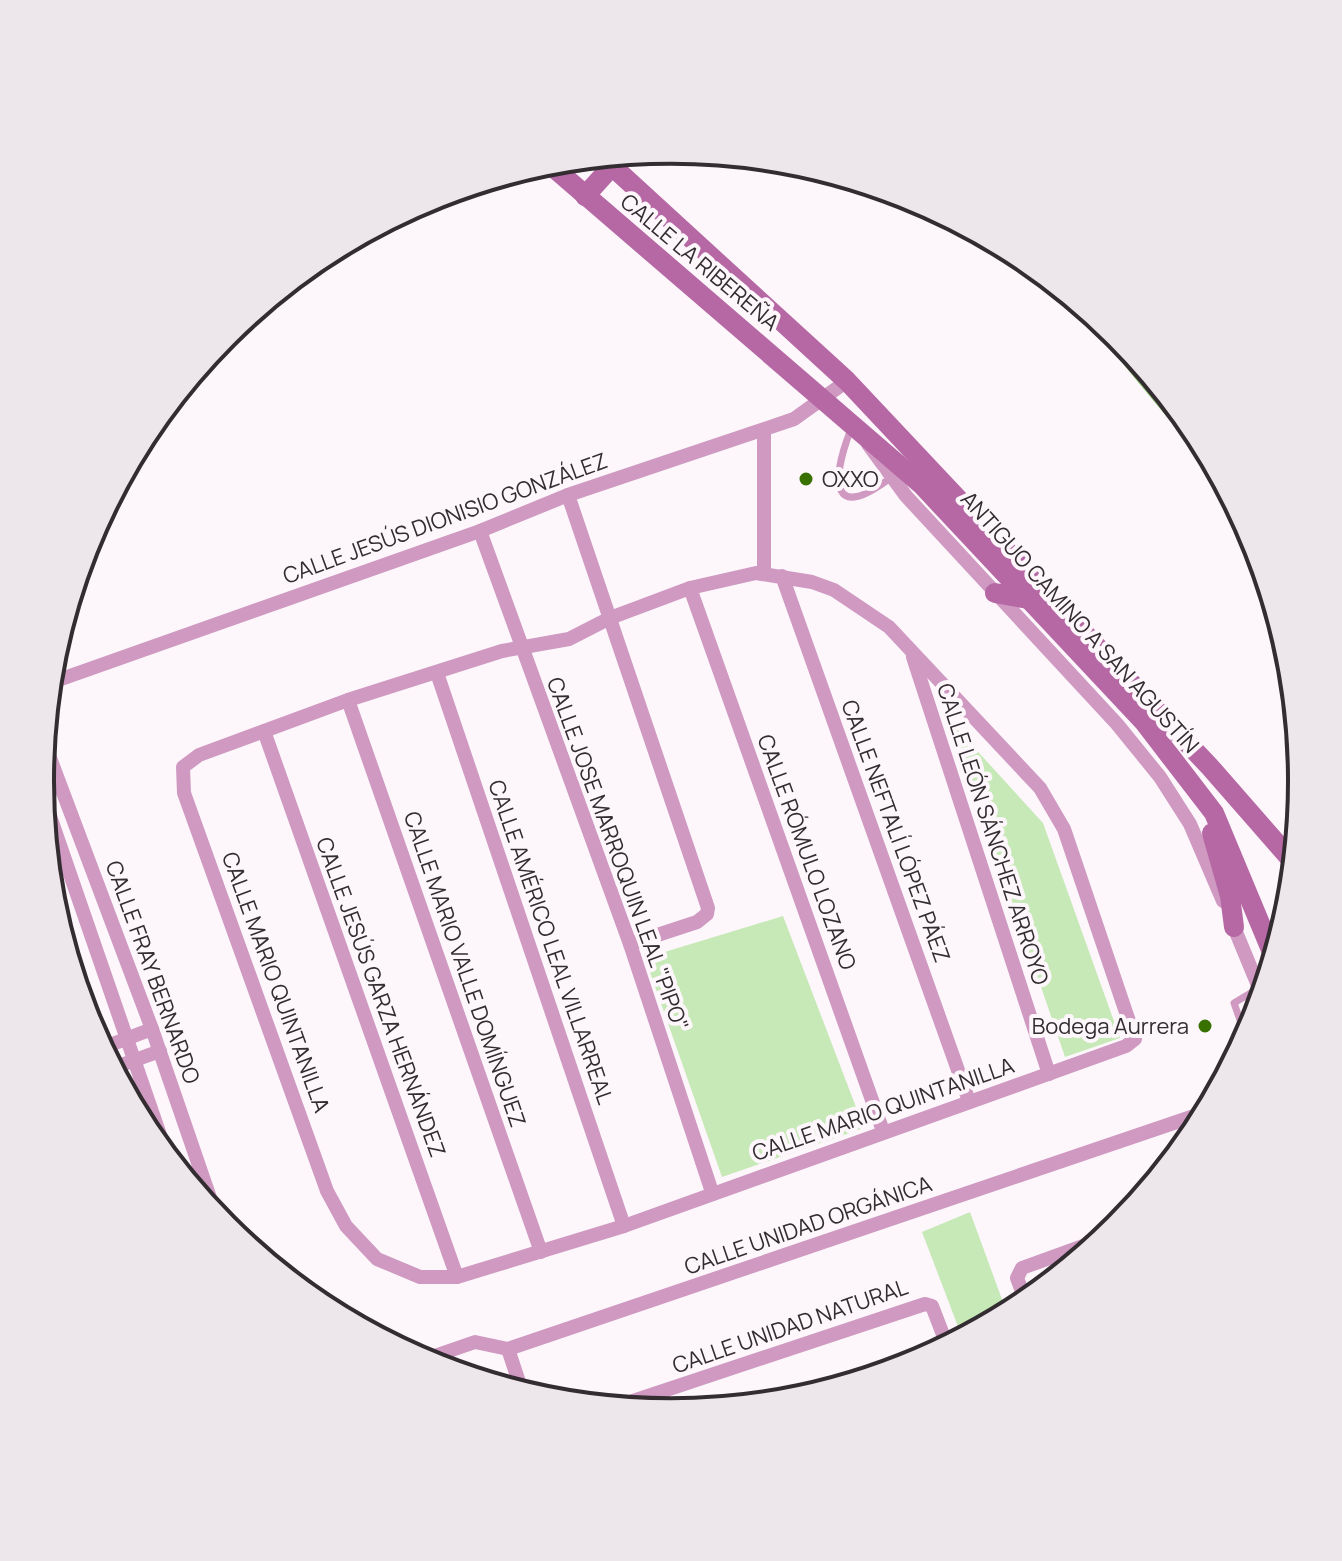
<svg xmlns="http://www.w3.org/2000/svg" width="1342" height="1561" font-family="Manrope,sans-serif">
<rect width="100%" height="100%" fill="#fdf7fb"/>
<!-- green -->
<g fill="#c7e8b7">
<polygon points="950,721 1043,823 1120,1038 1065,1057"/>
<polygon points="783,916 864,1128 722,1177 645,958"/>
<polygon points="970,1212 1007,1313 962,1337 922,1232"/>
</g>
<g fill="none" stroke-linecap="round" stroke-linejoin="round">
<!-- river -->
<polyline stroke="#88bc6b" stroke-width="26" points="1111,329 1197,433"/>
<!-- lane -->
<g stroke="#cf99c1" stroke-width="7">
<path d="M 851,429 C 831,480 830,525 893,476"/>
<polyline points="1246,1037 1234,1003 1259,988"/>
</g>
<!-- street -->
<g stroke="#cf99c1" stroke-width="14">
<polyline points="868,444 906,496 1117,724 1160,777 1190,824 1223,901"/>
<polyline points="568,495 708,908 707,914 697,922 630,944"/>
<polyline points="480,531 630,944 712,1192"/>
<polygon points="756,573 812,582 834,590 889,627 1040,788 1064,829 1135,1039 1126,1046 624,1226 457,1277 420,1277 377,1259 346,1226 327,1191 184,793 183,767 199,755 348,700 502,651 569,639 610,618 690,588"/>
<polyline points="764,574 764,430"/>
<polyline points="782,576 969,1101"/>
<polyline points="690,588 883,1131"/>
<polyline points="913,657 1049,1074"/>
<polyline points="437,673 624,1226"/>
<polyline points="50,683 480,531 568,495 794,419 847,381"/>
<polyline points="348,700 541,1252"/>
<polyline points="264,731 457,1277"/>
<polyline points="44,742 152,1029 217,1218"/>
<polyline points="41,790 168,1158"/>
<polyline points="1231,920 1262,995"/>
<polyline points="102,1048 152,1029"/>
<polyline points="113,1068 160,1051"/>
<polyline points="1026,1302 1017,1278 1022,1268 1102,1239"/>
<polyline points="508,1349 522,1391"/>
<polyline points="423,1360 475,1342 508,1349 1206,1112"/>
<polyline points="618,1406 925,1304 932,1306 947,1345"/>
</g>
<!-- secondary -->
<g stroke="#b668a4" stroke-width="20">
<polyline points="601,156 847,381 1210,767 1294,863"/>
<polyline points="547,162 922,485 1144,722 1214,813 1274,957"/>
<polyline points="585,196 612,166"/>
<polyline points="995,593 1028,599"/>
<polyline points="1212,833 1230,896 1234,927"/>
</g>
</g>
<!-- markers -->
<g fill="#387100" stroke="#fdf7fb" stroke-width="3">
<circle cx="806" cy="479" r="8"/>
<circle cx="1205" cy="1026" r="8"/>
</g>
<g text-anchor="middle" stroke-width="8" stroke-linejoin="round" paint-order="stroke">
<!-- street labels -->
<g font-size="22" fill="#332d31" stroke="#fdf7fb">
<text transform="translate(700 262) rotate(40)" y="8">CALLE LA RIBEREÑA</text>
<text transform="translate(445 518) rotate(-20)" y="8">CALLE JESÚS DIONISIO GONZÁLEZ</text>
<text transform="translate(1080 622) rotate(48)" y="8">ANTIGUO CAMINO A SAN AGUSTÍN</text>
<text transform="translate(896 831) rotate(70)" y="8">CALLE NEFTALÍ LÓPEZ PÁEZ</text>
<text transform="translate(993 834) rotate(72)" y="8">CALLE LEÓN SÁNCHEZ ARROYO</text>
<text transform="translate(807 852) rotate(70)" y="8">CALLE RÓMULO LOZANO</text>
<text transform="translate(618 854) rotate(70)" y="8">CALLE JOSE MARROQUIN LEAL "PIPO"</text>
<text transform="translate(551 942) rotate(71)" y="8">CALLE AMÉRICO LEAL VILLARREAL</text>
<text transform="translate(465 969) rotate(71)" y="8">CALLE MARIO VALLE DOMÍNGUEZ</text>
<text transform="translate(153 972) rotate(70)" y="8">CALLE FRAY BERNARDO</text>
<text transform="translate(276 982) rotate(70)" y="8">CALLE MARIO QUINTANILLA</text>
<text transform="translate(381 997) rotate(70)" y="8">CALLE JESÚS GARZA HERNÁNDEZ</text>
<text transform="translate(883 1109) rotate(-19)" y="8">CALLE MARIO QUINTANILLA</text>
<text transform="translate(808 1225) rotate(-19)" y="8">CALLE UNIDAD ORGÁNICA</text>
<text transform="translate(790 1326) rotate(-19)" y="8">CALLE UNIDAD NATURAL</text>
</g>
<!-- poi labels -->
<g font-size="22" fill="#332d31" stroke="#fdf7fb" text-anchor="start">
<text x="822" y="487">OXXO</text>
<text x="1189" y="1034" text-anchor="end">Bodega Aurrera</text>
</g>
</g>
<!-- crop -->
<path d="M0 0H1342V1561H0ZM54 781a617 617 0 1 1 1234 0a617 617 0 1 1-1234 0Z" fill="#ede7eb" fill-rule="evenodd"/>
<path fill="none" stroke="#332d31" stroke-width="4" d="M54 781a617 617 0 1 1 1234 0a617 617 0 1 1-1234 0Z"/>
</svg>
